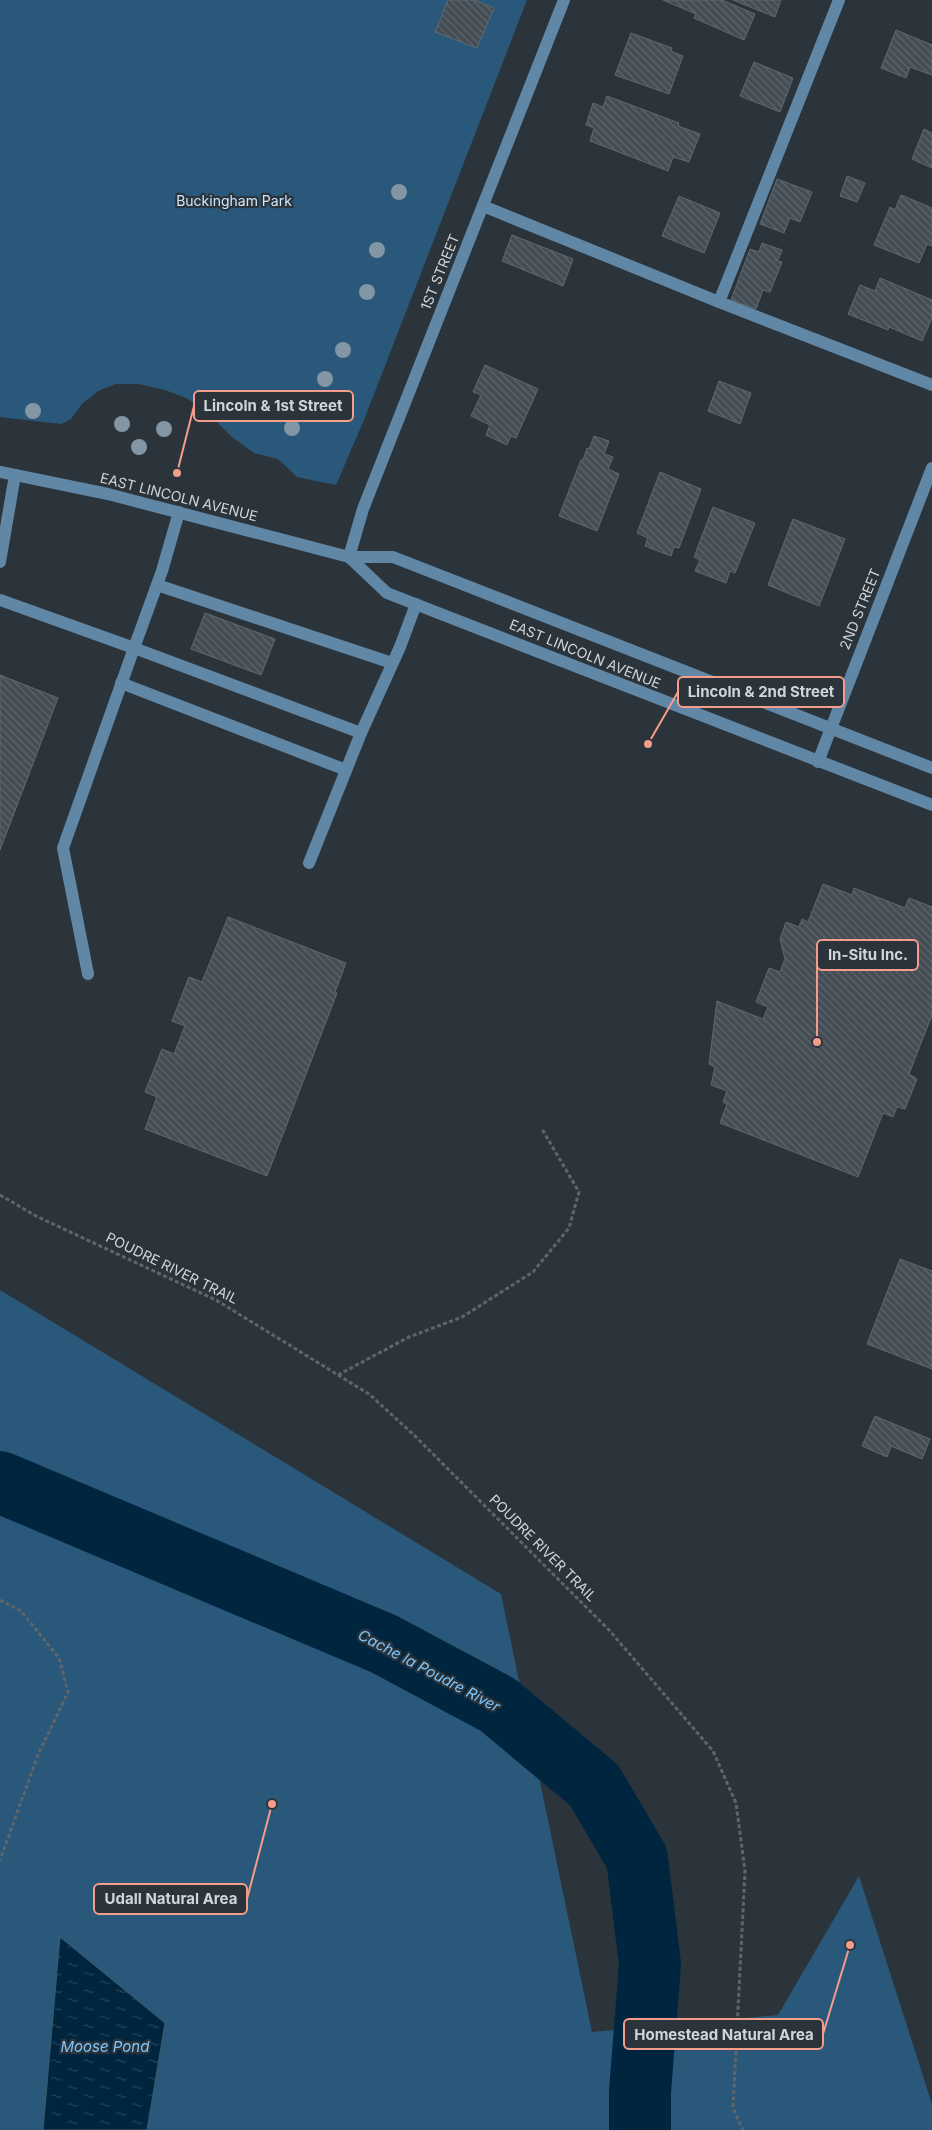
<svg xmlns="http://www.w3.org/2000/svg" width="932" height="2130" font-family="Inter,sans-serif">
<defs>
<pattern id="water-ripples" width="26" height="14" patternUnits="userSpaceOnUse" patternTransform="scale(1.25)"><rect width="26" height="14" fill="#00253e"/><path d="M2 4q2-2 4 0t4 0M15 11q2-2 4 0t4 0" fill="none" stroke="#244459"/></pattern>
<pattern id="building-back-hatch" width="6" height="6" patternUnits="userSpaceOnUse" patternTransform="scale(1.25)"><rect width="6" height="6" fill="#444d54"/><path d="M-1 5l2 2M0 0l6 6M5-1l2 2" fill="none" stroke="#5e666c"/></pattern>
</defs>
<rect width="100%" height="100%" fill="#2c343b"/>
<!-- green -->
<g fill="#29587a">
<polygon points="0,0 527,0 364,420 336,485 297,477 278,459 254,453 232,437 203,408 186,398 165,390 139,384 116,384 98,391 82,404 71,419 61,424 0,417"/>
<polygon points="0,1290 501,1594 592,2032 778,2015 859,1876 932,2104 932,2130 0,2130"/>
</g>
<!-- water -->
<polygon fill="url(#water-ripples)" stroke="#3e5a6c" points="60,1937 165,2023 147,2130 43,2130"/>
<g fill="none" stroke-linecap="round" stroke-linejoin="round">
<!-- river -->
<polyline stroke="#00253e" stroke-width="62" points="0,1482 384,1644 498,1705 594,1785 637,1858 650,1964 640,2092 640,2130"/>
</g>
<!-- building -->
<g fill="url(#building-back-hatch)" stroke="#5f6970">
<polygon points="448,0 474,0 494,8 477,48 435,32"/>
<polygon points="663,0 722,0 755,14 744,40 694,18 696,14"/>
<polygon points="733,0 781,0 775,17"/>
<polygon points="896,30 932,45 932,75 910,67 906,78 881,68"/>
<polygon points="631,33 672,48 671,51 683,56 669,94 615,75"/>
<polygon points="754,62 793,78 780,112 740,96"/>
<polygon points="607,96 679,123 678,126 700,134 689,162 673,157 668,171 590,141 594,128 586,125 593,103 603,107"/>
<polygon points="924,129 932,133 932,168 912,159"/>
<polygon points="847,176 865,183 857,202 840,196"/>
<polygon points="777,179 812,192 800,222 790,218 784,233 760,224"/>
<polygon points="901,195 932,208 932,246 927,244 919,263 874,245 890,207 895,210"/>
<polygon points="679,196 720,213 704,253 662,236"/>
<polygon points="512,235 573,259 563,286 502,261"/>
<polygon points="762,243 782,250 778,260 775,260 782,262 770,292 763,290 756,309 731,300 750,249 759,252"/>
<polygon points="880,278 932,300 932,318 922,341 889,327 888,330 848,314 860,285 875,291"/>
<polygon points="485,365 538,389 516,438 511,436 507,445 486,435 490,425 471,416 481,395 473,392"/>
<polygon points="719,381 751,393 740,424 708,411"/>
<polygon points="594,436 609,441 604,454 613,457 608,469 619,474 597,531 559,516 581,460 583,460 587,448 589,449"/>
<polygon points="660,472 701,489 679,548 674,547 671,556 645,546 648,538 637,533"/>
<polygon points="713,507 755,523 735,573 730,571 726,583 695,571 700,560 694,557"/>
<polygon points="793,519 845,539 819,606 768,585"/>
<polygon points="205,613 275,639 261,675 191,649"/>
<polygon points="0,675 58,698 0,850"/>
<polygon points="823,884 852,895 854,888 905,908 909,898 932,907 932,1015 909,1074 917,1079 905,1109 897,1107 893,1117 883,1113 858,1177 720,1123 727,1104 723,1102 727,1091 711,1085 715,1067 709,1064 717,1001 763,1019 768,1007 756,1002 769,968 780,972 785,959 780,939 786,922 799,927 802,919 808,922"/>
<polygon points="228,917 346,963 335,992 337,993 267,1176 145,1129 157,1097 145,1092 162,1049 174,1054 185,1026 172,1021 189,977 202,982"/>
<polygon points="900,1259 932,1271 932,1369 867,1344"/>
<polygon points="875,1416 930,1439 922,1459 891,1446 887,1457 862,1446"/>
</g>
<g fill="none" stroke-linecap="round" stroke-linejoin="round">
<!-- path -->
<g stroke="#5e666c" stroke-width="3" stroke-dasharray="4 2.5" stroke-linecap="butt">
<polyline points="0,1195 36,1216 216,1300 369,1394 414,1435 609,1630 713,1751 736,1803 745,1871 733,2108 743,2130"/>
<polyline points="338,1375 409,1337 462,1317 533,1272 569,1228 579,1192 542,1129"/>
<polyline points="0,1600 21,1611 59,1658 68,1692 38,1755 0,1860"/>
</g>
<!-- minor -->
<g stroke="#6087a5" stroke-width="12">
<polyline points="483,206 719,302 932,385"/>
<polyline points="719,302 839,0"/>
<polyline points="0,472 108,494 349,557 393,557 932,768"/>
<polyline points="179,512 162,571 134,648 361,733 400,647 416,604"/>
<polyline points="349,557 387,593 932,805"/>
<polyline points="349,557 363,509 564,0"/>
<polyline points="0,562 15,475"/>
<polyline points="157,585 392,663"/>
<polyline points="0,600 134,648 63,848 88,974"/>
<polyline points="121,683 346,770"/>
<polyline points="818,762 932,468"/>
<polyline points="309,863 361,733"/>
</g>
</g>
<!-- trees -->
<g fill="#8396a6">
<circle cx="399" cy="192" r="8"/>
<circle cx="377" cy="250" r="8"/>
<circle cx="367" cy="292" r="8"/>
<circle cx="343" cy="350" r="8"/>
<circle cx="325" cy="379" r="8"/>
<circle cx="33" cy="411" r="8"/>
<circle cx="122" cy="424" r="8"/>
<circle cx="292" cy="428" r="8"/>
<circle cx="164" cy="429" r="8"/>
<circle cx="139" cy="447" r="8"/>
</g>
<g text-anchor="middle" stroke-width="4.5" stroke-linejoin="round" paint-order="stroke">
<!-- park labels -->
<g font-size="14" fill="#cae7fe" stroke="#2c343b">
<text x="234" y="206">Buckingham Park</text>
</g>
<!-- street labels -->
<g font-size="14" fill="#d0d5d9" stroke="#2c343b">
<text transform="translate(440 272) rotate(-68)" y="5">1ST STREET</text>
<text transform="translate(179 497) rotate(14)" y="5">EAST LINCOLN AVENUE</text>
<text transform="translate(860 609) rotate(-68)" y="5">2ND STREET</text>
<text transform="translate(585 654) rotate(22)" y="5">EAST LINCOLN AVENUE</text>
<text transform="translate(172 1268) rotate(26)" y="5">POUDRE RIVER TRAIL</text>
<text transform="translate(543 1548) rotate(45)" y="5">POUDRE RIVER TRAIL</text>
</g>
<!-- water labels -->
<g font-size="15" font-style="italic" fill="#7bc6fe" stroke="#2c343b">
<text transform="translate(429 1671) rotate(28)" y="5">Cache la Poudre River</text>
<text x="105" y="2052">Moose Pond</text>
</g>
</g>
<!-- callouts -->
<path fill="none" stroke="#f49d8b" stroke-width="2" d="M177 473L194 406M648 744L678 692M817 1042L817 955M272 1804L247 1899M850 1945L823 2034"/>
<g fill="#f49d8b" stroke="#2c343b" stroke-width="2">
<circle cx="177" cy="473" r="5"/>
<circle cx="648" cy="744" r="5"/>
<circle cx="817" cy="1042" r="5"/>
<circle cx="272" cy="1804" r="5"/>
<circle cx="850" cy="1945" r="5"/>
</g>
<g fill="#2c343b" stroke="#f49d8b" stroke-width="2">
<rect x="194" y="391" width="159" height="30" rx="5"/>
<rect x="678" y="677" width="166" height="30" rx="5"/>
<rect x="817" y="940" width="101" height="30" rx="5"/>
<rect x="94" y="1884" width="153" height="30" rx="5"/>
<rect x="624" y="2019" width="199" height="30" rx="5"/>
</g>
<g font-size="15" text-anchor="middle" font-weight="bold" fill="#d0d5d9">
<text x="273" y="411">Lincoln &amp; 1st Street</text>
<text x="761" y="697">Lincoln &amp; 2nd Street</text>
<text x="868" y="960">In-Situ Inc.</text>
<text x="171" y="1904">Udall Natural Area</text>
<text x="724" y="2040">Homestead Natural Area</text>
</g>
</svg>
